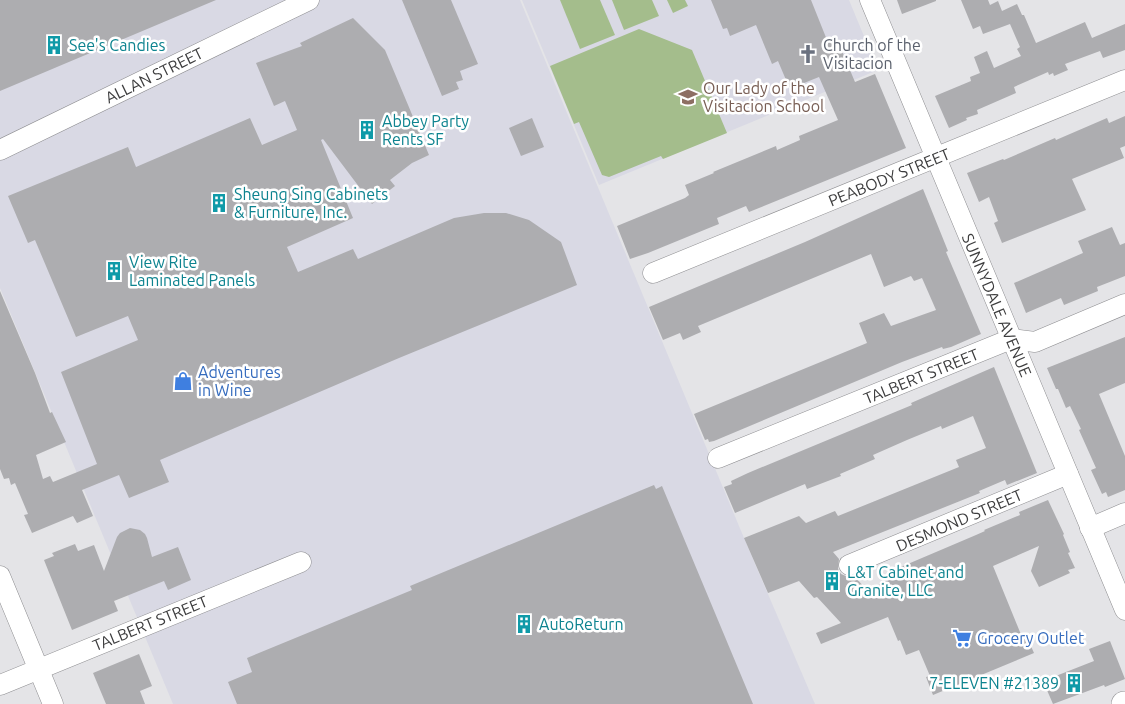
<svg xmlns="http://www.w3.org/2000/svg" width="1125" height="704" font-family="Ubuntu,sans-serif">
<rect width="100%" height="100%" fill="#e4e4e7"/>
<!-- built -->
<g fill="#d9d9e4">
<polygon points="0,0 520,0 744,538 815,704 173,704 0,288"/>
<polygon points="522,0 849,0 878,70 599,185"/>
</g>
<!-- green -->
<g fill="#a4bd8c">
<polygon points="560,0 600,0 615,35 580,49"/>
<polygon points="612,0 652,0 659,16 624,30"/>
<polygon points="667,0 685,0 688,6 673,13"/>
<polygon points="639,29 692,50 727,133 663,159 661,156 609,177 602,175 579,122 574,124 550,66"/>
</g>
<!-- building -->
<g fill="#adadb0">
<polygon points="0,0 216,0 0,91"/>
<polygon points="402,0 451,0 478,64 460,71 463,80 456,82 459,89 442,96"/>
<polygon points="711,0 811,0 827,40 836,37 855,82 875,74 906,148 749,212 746,206 717,218 719,224 709,228 648,253 630,259 617,226 685,198 689,195 685,185 714,173 713,172 776,146 777,150 800,140 799,136 838,120 819,77 799,85 799,83 789,87 778,61 772,64 756,25 730,36 727,28 723,29"/>
<polygon points="897,0 936,0 936,1 902,14"/>
<polygon points="961,0 988,0 990,5 998,1 1002,11 1017,4 1022,15 1024,15 1036,43 1085,22 1092,38 1125,24 1125,50 1103,58 1100,51 1065,64 1068,70 1054,76 1053,73 1049,75 1048,72 1014,87 1016,93 977,110 978,114 966,118 967,120 949,128 935,96 971,81 970,77 980,73 974,57 987,51 994,68 1021,56 1017,49 1020,47 1010,24 983,34 980,26 973,29"/>
<polygon points="353,18 385,50 429,155 412,163 390,180 395,186 372,204 323,139 321,140 353,218 287,247 298,272 353,249 358,259 454,218 484,213 506,213 529,220 561,242 577,285 399,358 160,460 169,482 129,498 119,475 82,490 93,516 77,523 73,516 32,533 24,515 28,514 15,483 11,485 9,478 4,479 0,469 0,291 35,373 50,413 52,412 66,442 36,455 43,479 50,476 53,482 97,464 61,372 138,340 128,316 76,337 35,240 28,243 8,196 128,147 136,167 250,118 262,145 297,130 285,101 274,106 256,63 302,46 300,43"/>
<polygon points="1125,116 1125,146 1120,148 1124,158 1072,179 1086,210 1002,243 994,223 998,221 989,197 979,202 967,173 1003,159 1004,160 1055,138 1056,140 1107,118 1109,123"/>
<polygon points="532,118 544,147 521,156 509,128"/>
<polygon points="923,189 948,251 946,252 981,334 951,347 943,349 942,347 902,362 714,441 709,442 708,439 705,440 694,414 867,343 859,323 884,313 891,326 936,310 922,278 914,281 911,276 884,287 871,254 698,326 701,332 683,340 680,333 663,340 649,307 805,242"/>
<polygon points="1112,227 1120,245 1125,243 1125,276 1097,287 1098,291 1064,305 1061,298 1026,313 1014,283 1083,253 1078,241"/>
<polygon points="1125,337 1125,383 1099,394 1125,456 1125,490 1108,497 1106,492 1102,494 1091,470 1096,468 1079,430 1081,429 1070,406 1066,408 1058,389 1056,389 1047,368"/>
<polygon points="994,367 1037,473 1007,485 1005,480 979,491 980,493 833,552 839,559 838,569 841,574 848,577 854,576 867,590 892,579 889,572 976,535 985,531 984,530 1020,515 1019,512 1048,500 1064,534 1063,535 1070,552 1068,553 1075,568 1068,570 1070,573 1039,587 1031,571 1039,546 993,566 1022,637 1026,635 1034,653 933,695 926,677 930,676 919,650 906,655 900,640 898,641 888,617 821,644 816,633 841,623 817,597 814,598 799,581 768,593 744,538 799,516 806,523 835,511 838,516 959,467 956,460 986,448 973,416 942,429 941,426 907,440 873,455 875,459 840,474 841,476 807,489 805,484 735,513 724,487 732,484 731,481 748,473 912,405 911,403"/>
<polygon points="654,485 656,489 662,486 753,704 237,704 228,682 252,672 247,658 412,590 410,586"/>
<polygon points="130,528 140,530 145,534 147,538 152,557 178,547 191,580 168,590 164,581 114,601 118,611 72,630 44,560 54,556 52,553 75,544 78,551 94,545 104,571 117,537 120,533"/>
<polygon points="1110,641 1125,679 1105,687 1104,685 1053,704 1043,681 1094,661 1089,649"/>
<polygon points="139,654 152,686 140,691 145,704 106,704 93,673"/>
</g>
<g fill="none" stroke-linecap="round" stroke-linejoin="round">
<!-- minor casing -->
<g stroke="#8e8e91" stroke-width="21">
<g id="minor">
<polyline points="870,0 1125,610"/>
<polyline points="0,150 309,0"/>
<polyline points="653,273 1125,80"/>
<polyline points="718,458 1011,339 1035,342 1125,304"/>
<polyline points="1090,528 1125,513"/>
<polyline points="849,565 1068,474"/>
<polyline points="0,576 53,704"/>
<polyline points="0,685 301,562"/>
</g>
</g>
<!-- major casing -->
<g stroke="#8e8e91" stroke-width="26">
<polyline id="major" points="1124,704 1125,704"/>
</g>
<!-- minor -->
<use href="#minor" stroke="#fff" stroke-width="20"/>
<!-- major -->
<use href="#major" stroke="#fff" stroke-width="25"/>
</g>
<!-- icons -->
<defs>
<g id="building-bare" transform="scale(1.5)"><path d="M-4-6H4V6H1V3H-1V6H-4ZM-2.5-4.3h1.7v1.8h-1.7ZM.8-4.3h1.7v1.8H.8ZM-2.5-1h1.7V.8h-1.7ZM.8-1h1.7V.8H.8Z" fill="#0f9aa8" stroke="#fff" stroke-width="2.5" paint-order="stroke"/></g>
<g id="church-bare" transform="scale(1.5)"><path d="M-1.2-6h2.4v3.5h3.3v2.4h-3.3V6h-2.4V-.1h-3.3v-2.4h3.3Z" fill="#6b7280" stroke="#fff" stroke-width="2.5" paint-order="stroke"/></g>
<g id="school-bare" transform="scale(1.5)"><path d="M0-5L7-2L0 1L-7-2ZM-4 1L0 2.5L4 1V4Q0 6-4 4Z" fill="#8d6e63" stroke="#fff" stroke-width="2.5" paint-order="stroke"/></g>
<g id="shop-bare" transform="scale(1.5)"><path d="M-5-2.5h2.3a2.7 3.5 0 0 1 5.4 0H5L5.5 6h-11ZM-1.5-2.5h3a1.5 2.3 0 0 0-3 0Z" fill="#3f7fe0" stroke="#fff" stroke-width="2.5" paint-order="stroke"/></g>
<g id="supermarket-bare" transform="scale(1.5)"><path d="M-6-5.5h2.5l.6 2H6L4.5 2H-2.5L-4.4-4H-6ZM-1.5 3.2a1.3 1.3 0 1 0 .1 0ZM3 3.2a1.3 1.3 0 1 0 .1 0Z" fill="#3f7fe0" stroke="#fff" stroke-width="2.5" paint-order="stroke"/></g>
</defs>
<g fill-rule="evenodd">
<use href="#building-bare" x="54" y="45"/>
<use href="#church-bare" x="808" y="54"/>
<use href="#school-bare" x="688" y="97"/>
<use href="#building-bare" x="367" y="130"/>
<use href="#building-bare" x="219" y="203"/>
<use href="#building-bare" x="114" y="271"/>
<use href="#shop-bare" x="183" y="381"/>
<use href="#building-bare" x="832" y="581"/>
<use href="#building-bare" x="524" y="624"/>
<use href="#supermarket-bare" x="962" y="638"/>
<use href="#building-bare" x="1074" y="683"/>
</g>
<g text-anchor="middle" stroke-width="5" stroke-linejoin="round" paint-order="stroke">
<!-- culture labels -->
<g font-size="16" fill="#0d838f" stroke="#fff" text-anchor="start">
<text x="69" y="51">See's Candies</text>
<text x="382" y="127">Abbey Party<tspan x="382" dy="18">Rents SF</tspan></text>
<text x="234" y="200">Sheung Sing Cabinets<tspan x="234" dy="18">&amp; Furniture, Inc.</tspan></text>
<text x="129" y="268">View Rite<tspan x="129" dy="18">Laminated Panels</tspan></text>
<text x="847" y="578">L&amp;T Cabinet and<tspan x="847" dy="18">Granite, LLC</tspan></text>
<text x="539" y="630">AutoReturn</text>
<text x="1059" y="689" text-anchor="end">7-ELEVEN #21389</text>
</g>
<!-- worship labels -->
<g font-size="16" fill="#5b616d" stroke="#fff" text-anchor="start">
<text x="823" y="51">Church of the<tspan x="823" dy="18">Visitacion</tspan></text>
</g>
<!-- street labels -->
<g font-size="16" fill="#3d3d3e" stroke="#fff">
<text transform="translate(154 75) rotate(-26)" y="6">ALLAN STREET</text>
<text transform="translate(889 177) rotate(-22)" y="6">PEABODY STREET</text>
<text transform="translate(997 305) rotate(67)" y="6">SUNNYDALE AVENUE</text>
<text transform="translate(921 376) rotate(-22)" y="6">TALBERT STREET</text>
<text transform="translate(959 520) rotate(-23)" y="6">DESMOND STREET</text>
<text transform="translate(150 623) rotate(-22)" y="6">TALBERT STREET</text>
</g>
<!-- education labels -->
<g font-size="16" fill="#785e54" stroke="#fff" text-anchor="start">
<text x="703" y="94">Our Lady of the<tspan x="703" dy="18">Visitacion School</tspan></text>
</g>
<!-- shop labels -->
<g font-size="16" fill="#366cbe" stroke="#fff" text-anchor="start">
<text x="198" y="378">Adventures<tspan x="198" dy="18">in Wine</tspan></text>
<text x="977" y="644">Grocery Outlet</text>
</g>
</g>
</svg>
